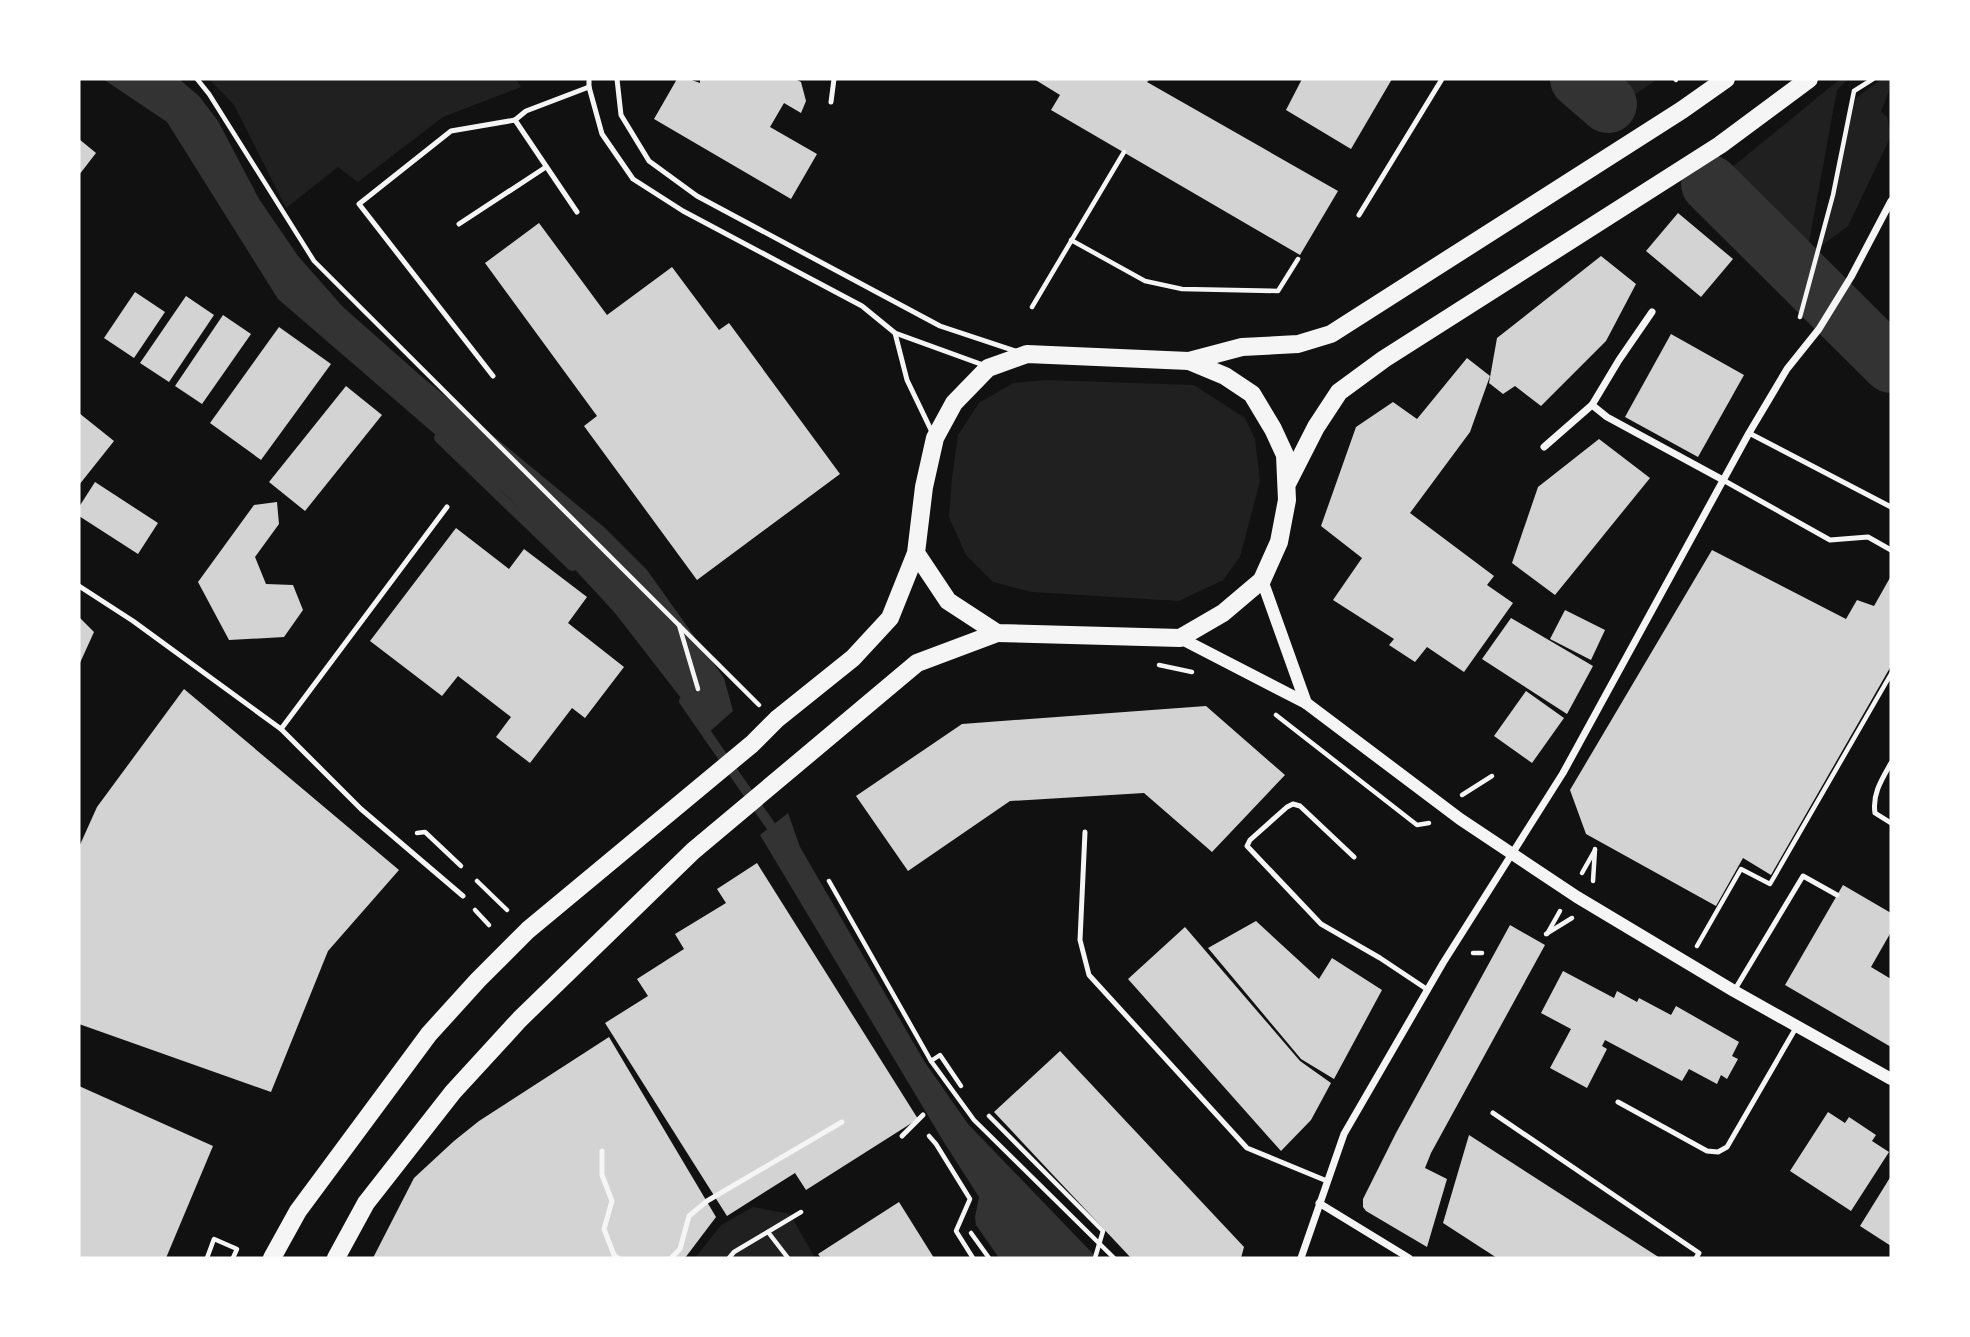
<svg xmlns="http://www.w3.org/2000/svg" width="1970" height="1337" font-family="Signika,sans-serif">
<rect width="100%" height="100%" fill="#111"/>
<!-- green -->
<g fill="#202020">
<polygon points="209,79 516,79 521,87 443,117 358,182 338,167 286,208 234,105"/>
<polygon points="1619,79 1657,79 1636,94"/>
<polygon points="1840,79 1848,79 1837,90 1807,253 1798,269 1709,186"/>
<polygon points="1882,79 1891,79 1891,86 1881,111 1887,117 1891,136 1848,226 1817,249 1856,98"/>
<polygon points="1045,380 1194,385 1245,418 1255,439 1260,481 1240,557 1223,580 1179,601 1032,592 993,582 966,555 949,517 952,478 958,435 979,403 1013,383"/>
<polygon points="753,1207 790,1214 815,1258 695,1258 721,1225"/>
</g>
<!-- water -->
<g fill="#333">
<polygon points="103,79 179,79 199,96 218,121 259,199 298,256 343,307 421,376 605,528 647,570 724,678 733,711 708,733 615,613 510,499 278,299 167,122"/>
<polygon points="788,813 800,847 924,1061 968,1124 1097,1258 999,1258 976,1225 975,1217 979,1197 945,1144 760,835"/>
</g>
<g fill="none" stroke-linecap="round" stroke-linejoin="round">
<!-- stream -->
<g stroke="#333" stroke-width="10">
<polyline points="439,438 572,566"/>
<polyline points="684,701 777,835"/>
</g>
<!-- river -->
<g stroke="#333" stroke-width="58">
<polyline points="1579,79 1608,104"/>
<polyline points="1710,184 1891,364"/>
</g>
</g>
<!-- building -->
<g fill="#d3d3d3">
<polygon points="677,79 689,79 700,83 700,79 795,79 801,82 806,101 801,113 784,103 770,127 817,154 791,199 654,119"/>
<polygon points="1034,79 1150,79 1147,82 1338,191 1300,255 1051,110 1060,95"/>
<polygon points="1302,79 1392,79 1351,149 1286,110"/>
<polygon points="79,139 96,153 79,175"/>
<polygon points="1678,213 1733,259 1701,297 1646,251"/>
<polygon points="539,223 607,315 672,267 719,330 729,323 840,474 697,580 584,426 597,416 485,263"/>
<polygon points="1601,256 1636,284 1606,341 1541,406 1515,386 1503,394 1489,383 1497,338"/>
<polygon points="135,292 165,312 134,358 104,338"/>
<polygon points="186,296 214,315 169,382 140,363"/>
<polygon points="223,315 251,334 202,404 175,386"/>
<polygon points="279,327 331,364 261,460 210,423"/>
<polygon points="1671,334 1744,375 1698,457 1625,417"/>
<polygon points="1467,358 1490,376 1470,432 1410,513 1494,576 1487,585 1513,603 1464,672 1427,647 1415,662 1389,645 1394,639 1333,600 1362,558 1321,526 1356,427 1393,402 1417,419"/>
<polygon points="346,386 382,415 305,511 269,482"/>
<polygon points="79,413 114,441 79,485"/>
<polygon points="1599,439 1650,478 1555,595 1512,563 1538,487"/>
<polygon points="95,482 158,523 138,554 79,516 79,507"/>
<polygon points="277,502 279,524 255,557 266,584 293,585 303,610 284,637 229,640 198,582 254,505"/>
<polygon points="456,528 509,569 524,549 587,597 568,623 624,667 585,718 572,708 530,763 496,737 511,717 458,676 442,696 370,641"/>
<polygon points="1712,550 1846,619 1857,600 1874,606 1891,576 1891,666 1771,875 1743,858 1716,906 1586,834 1570,790"/>
<polygon points="1565,610 1605,630 1591,660 1550,639"/>
<polygon points="79,617 94,632 79,665"/>
<polygon points="1511,618 1593,666 1567,714 1482,659"/>
<polygon points="184,689 399,870 328,951 271,1092 79,1024 79,847 97,807"/>
<polygon points="1526,691 1564,718 1532,763 1494,736"/>
<polygon points="1206,706 1285,775 1212,852 1144,793 1010,801 908,871 856,796 962,724"/>
<polygon points="757,863 918,1119 806,1190 795,1173 727,1216 605,1023 648,996 637,979 684,949 675,934 726,903 717,889"/>
<polygon points="1843,885 1891,913 1891,932 1871,967 1891,979 1891,1047 1785,985"/>
<polygon points="1256,921 1319,979 1332,958 1382,990 1334,1079 1301,1059 1208,948"/>
<polygon points="1510,925 1545,945 1431,1153 1425,1168 1447,1179 1427,1247 1366,1211 1363,1207 1363,1199 1396,1133"/>
<polygon points="1185,927 1300,1061 1331,1083 1311,1120 1281,1151 1128,979"/>
<polygon points="1563,971 1614,998 1617,991 1637,1002 1639,998 1671,1015 1676,1006 1739,1042 1732,1056 1738,1059 1727,1079 1721,1075 1717,1084 1689,1069 1682,1081 1605,1040 1602,1046 1607,1049 1587,1088 1550,1068 1571,1029 1541,1013"/>
<polygon points="609,1037 716,1217 685,1258 373,1258 414,1178 454,1141 479,1121"/>
<polygon points="1060,1051 1244,1247 1241,1258 1131,1258 994,1112"/>
<polygon points="79,1086 213,1146 166,1258 79,1258"/>
<polygon points="1828,1112 1845,1123 1849,1117 1876,1135 1872,1141 1889,1152 1851,1211 1790,1171"/>
<polygon points="1469,1135 1660,1258 1497,1258 1443,1223"/>
<polygon points="1891,1176 1891,1246 1860,1226"/>
<polygon points="899,1202 934,1258 821,1258 818,1254"/>
</g>
<g fill="none" stroke-linecap="round" stroke-linejoin="round">
<!-- path -->
<g stroke="#f5f5f5" stroke-width="4.5">
<polyline points="197,79 209,94 314,261 759,705"/>
<polyline points="1675,79 1676,80"/>
<polyline points="1071,240 1145,281 1182,289 1278,291 1298,259"/>
<polyline points="1032,307 1124,152"/>
<polyline points="1800,317 1833,195 1854,91 1873,79"/>
<polyline points="679,625 698,689"/>
<polyline points="1159,665 1192,672"/>
<polyline points="1276,715 1417,825 1429,823"/>
<polyline points="1462,795 1492,776"/>
<polyline points="417,833 425,832 461,866"/>
<polyline points="1582,873 1595,850"/>
<polyline points="477,881 507,910"/>
<polyline points="829,881 931,1061 974,1120 1114,1258"/>
<polyline points="1593,881 1595,849"/>
<polyline points="475,910 489,925"/>
<polyline points="1546,934 1572,918"/>
<polyline points="1547,934 1560,911"/>
<polyline points="1697,946 1741,869 1770,884 1891,674"/>
<polyline points="1473,953 1482,953"/>
<polyline points="931,1061 940,1055 961,1086"/>
<polyline points="989,1116 1103,1231 1095,1258"/>
<polyline points="929,1136 936,1144 970,1199 956,1231 973,1258"/>
<polyline points="768,1232 788,1258"/>
<polyline points="971,1233 989,1258"/>
<polyline points="207,1258 214,1239 237,1249 233,1258"/>
<polyline points="729,1258 734,1252 801,1212"/>
</g>
<!-- service -->
<g stroke="#f5f5f5" stroke-width="5">
<polyline points="589,79 589,87 602,134 633,179 683,211 862,306 895,333 986,366"/>
<polyline points="617,79 621,115 649,161 697,196 940,326 1018,352"/>
<polyline points="831,102 834,79"/>
<polyline points="577,212 515,120 526,111 589,87"/>
<polyline points="1359,215 1442,79"/>
<polyline points="459,224 546,167"/>
<polyline points="895,333 907,380 932,432"/>
<polyline points="493,376 359,204 451,131 515,120"/>
<polyline points="1749,433 1891,507"/>
<polyline points="1723,480 1830,540 1868,537 1891,550"/>
<polyline points="79,586 133,621 281,729 361,809 463,896"/>
<polyline points="281,729 447,507"/>
<path d="M 1891,763 C 1882,779 1872,794 1875,813 L 1891,823"/>
<polyline points="1085,832 1080,940 1089,975 1247,1148 1327,1181"/>
<polyline points="1354,857 1300,806 1293,804 1287,807 1250,840 1247,846 1321,924 1380,958 1428,990"/>
<polyline points="1734,991 1803,876 1837,895"/>
<polyline points="1618,1102 1707,1151 1718,1152 1727,1147 1797,1026"/>
<polyline points="1493,1113 1699,1253 1696,1258"/>
<polyline points="902,1136 923,1115"/>
<polyline points="602,1151 602,1175 612,1201 604,1229 614,1255 618,1258"/>
<polyline points="671,1258 680,1249 689,1216 707,1201 842,1122"/>
</g>
<!-- minor -->
<g stroke="#f5f5f5" stroke-width="7">
<polyline points="1592,405 1607,417 1723,480"/>
<polyline points="1544,447 1592,405 1619,360 1652,312"/>
<polyline points="1319,1203 1409,1258"/>
<polyline points="1301,1258 1344,1134 1443,963 1563,773 1749,433 1787,369 1819,329 1851,277 1891,201"/>
</g>
<!-- tertiary -->
<g stroke="#f5f5f5" stroke-width="12">
<polyline points="1262,580 1306,703"/>
<polyline points="1180,638 1306,703 1460,819 1577,897 1734,991 1891,1079"/>
</g>
<!-- primary -->
<g stroke="#f5f5f5" stroke-width="18">
<polyline points="1189,361 1242,347 1298,344 1331,334 1682,110 1726,79"/>
<polyline points="1288,482 1316,427 1339,392 1384,359 1720,145 1809,79"/>
<polyline points="272,1258 298,1211 429,1034 478,980 528,930 752,744 777,719 853,658 890,618 916,553 924,487 935,438 954,403 988,368 1027,354 1189,361 1225,376 1252,394 1273,429 1285,455 1287,500 1279,542 1262,580 1223,613 1180,638 997,633 948,601 916,553"/>
<polyline points="336,1258 366,1203 453,1092 520,1019 693,851 917,663 997,633"/>
</g>
</g>
<!-- border -->
<rect width="1970" height="1337" fill="none" stroke="#ffffff" stroke-width="161"/>
</svg>
